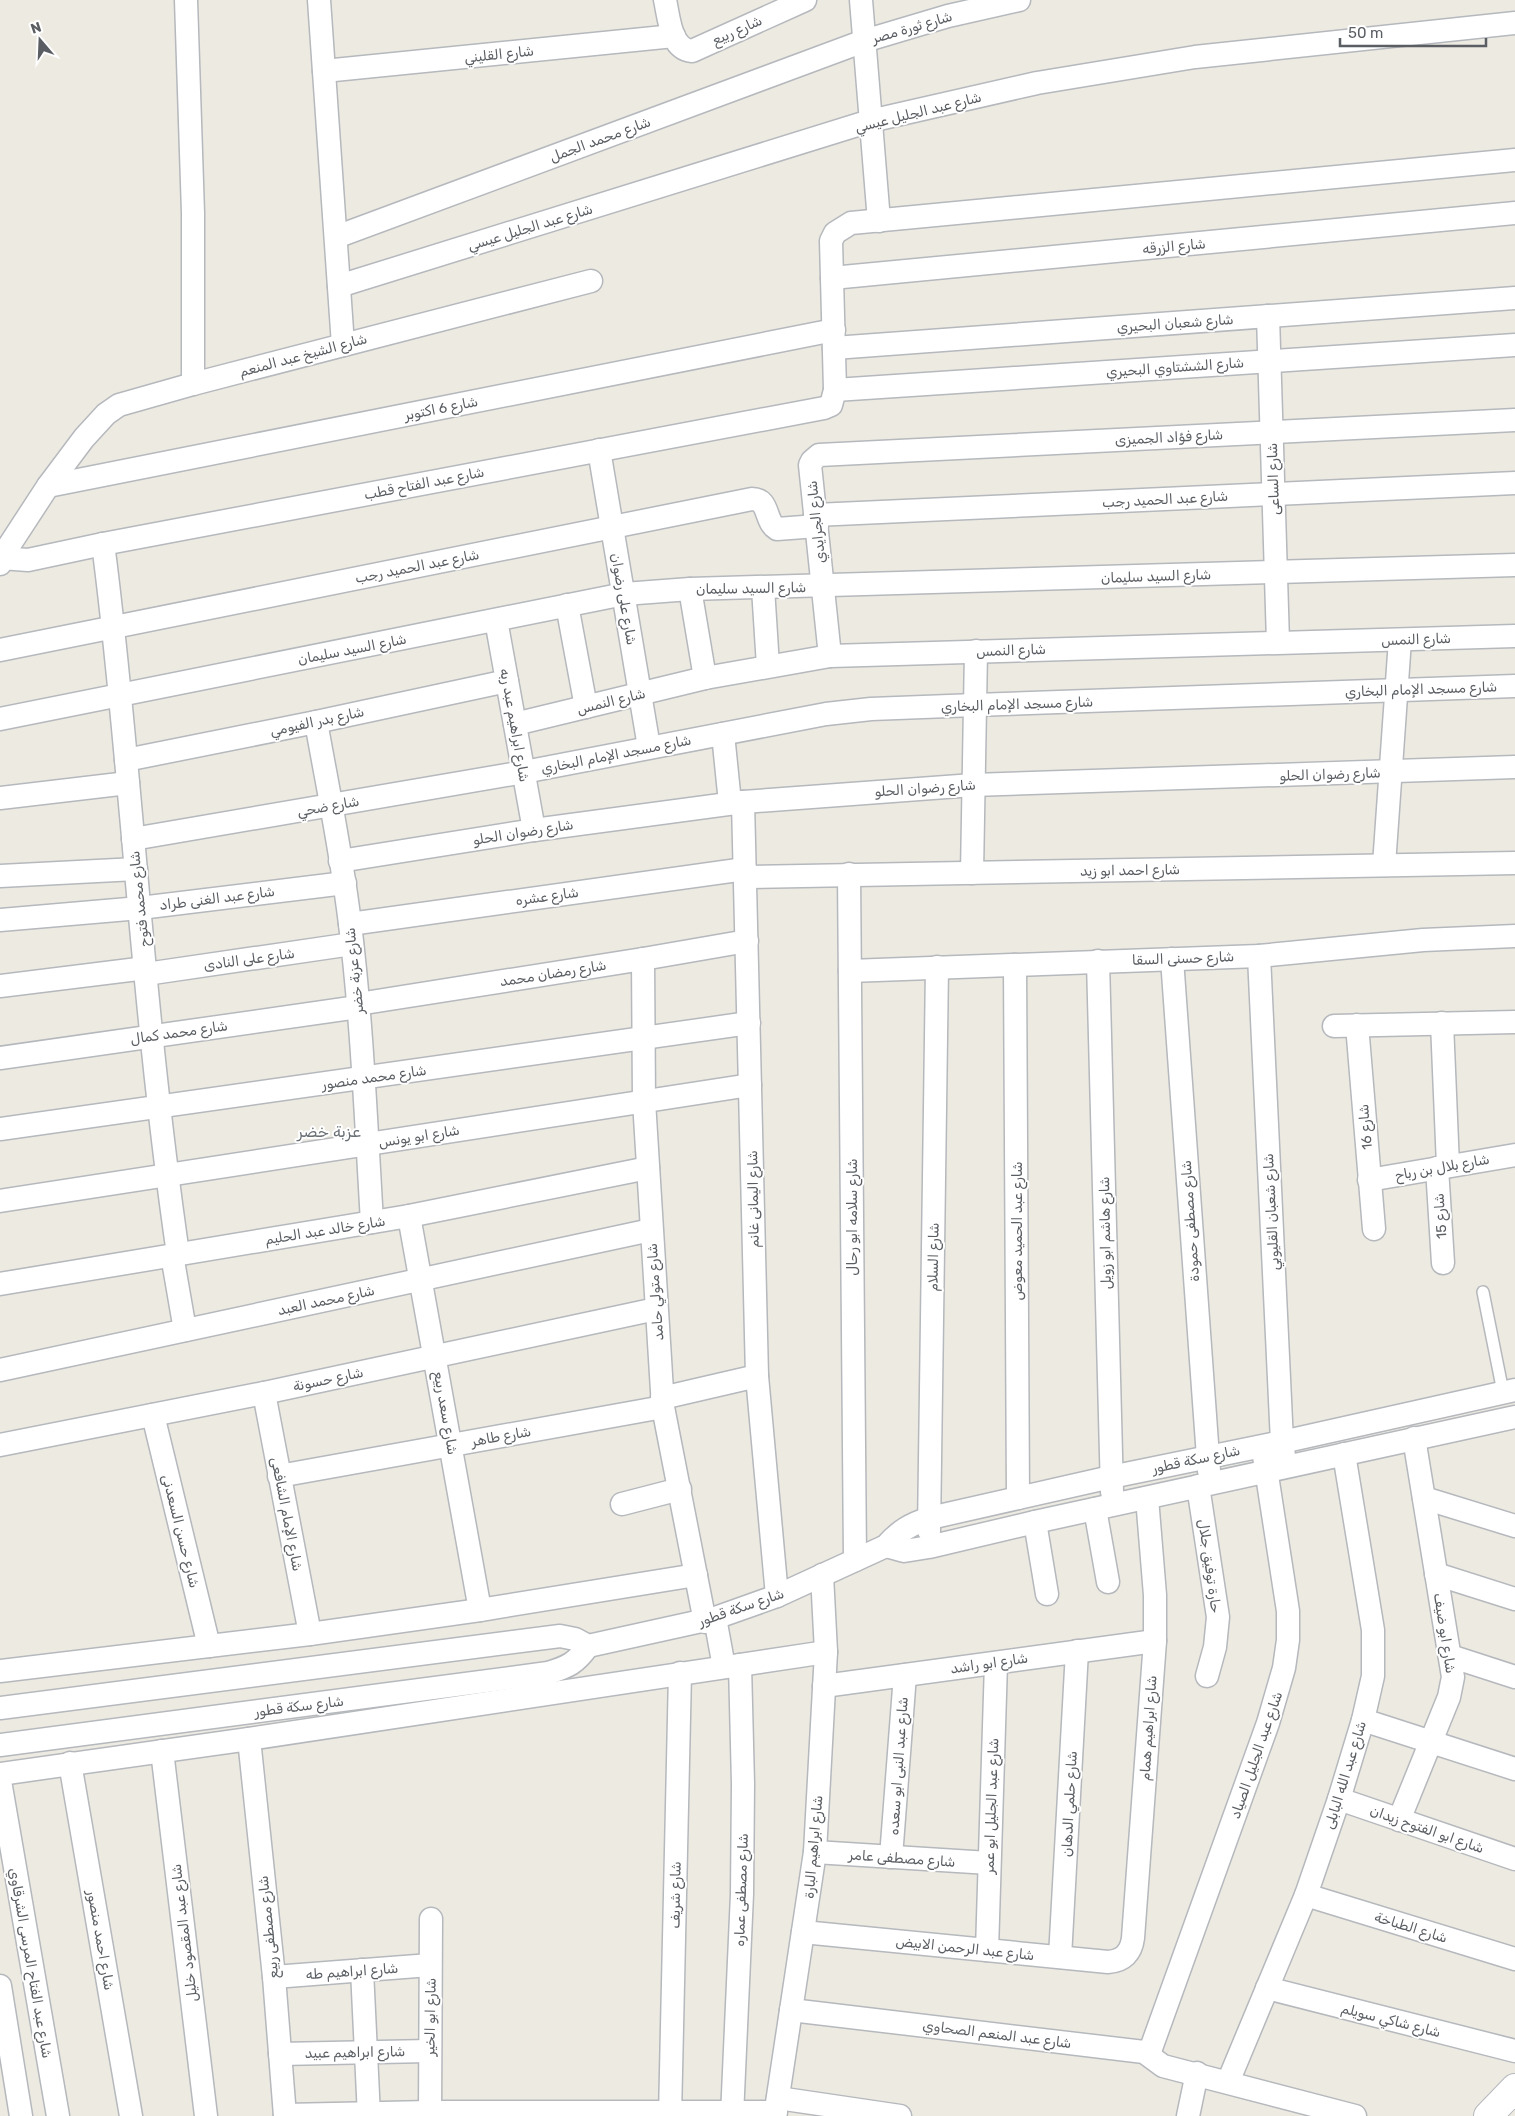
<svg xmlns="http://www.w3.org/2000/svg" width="1515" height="2116" font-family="Rubik,Cairo,sans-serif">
<rect width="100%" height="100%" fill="#edeae2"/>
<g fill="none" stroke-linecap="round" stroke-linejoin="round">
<!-- lane casing -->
<g stroke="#b5b8bc" stroke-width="14">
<polyline id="lane" points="1483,1292 1503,1392"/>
</g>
<!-- street casing -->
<g stroke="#b5b8bc" stroke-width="25">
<g id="street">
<polyline points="186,0 193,213 193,384"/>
<polyline points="319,0 343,345"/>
<path d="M 665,0 C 669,17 670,49 692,51 L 805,0"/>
<polyline points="861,0 879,221"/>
<polyline points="324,71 674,36"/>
<polyline points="336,237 864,41 948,16 1019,0"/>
<polyline points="832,278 1515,213"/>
<polyline points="339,286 870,121 1037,83 1195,57 1515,23"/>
<polyline points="1268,316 1278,642"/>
<polyline points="834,348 1515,298"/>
<polyline points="835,390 1515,345"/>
<polyline points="599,450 649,747"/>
<polyline points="48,486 834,330"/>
<polyline points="815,515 1515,483"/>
<path d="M 103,544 C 116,641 124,739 133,837 C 145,976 158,1116 178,1254"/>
<polyline points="0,558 28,560 103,544 824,408 831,405 835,390 831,241 835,233 851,223 1515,160"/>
<polyline points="0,564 1,558 48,486 84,438 106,414 119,405 193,384 591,281"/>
<polyline points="763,588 768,666"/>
<polyline points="690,589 705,678"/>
<polyline points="567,605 586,707"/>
<polyline points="496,620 534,830"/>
<path d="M 0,650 L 752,499 C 770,499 764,521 777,529 L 817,526"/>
<polyline points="830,656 810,465 812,461 819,455 1515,420"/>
<polyline points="0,719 624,594 690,589 1515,565"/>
<path d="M 316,722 C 328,789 342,856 350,924 C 362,1022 366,1122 372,1222"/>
<polyline points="515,724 705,678 830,656 1515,636"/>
<polyline points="723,734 730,803"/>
<polyline points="126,760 316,722 507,681"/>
<polyline points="0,798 128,783"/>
<polyline points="743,802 757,1376 777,1596"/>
<polyline points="133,839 524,772 826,714 871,709 975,705 1515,686"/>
<polyline points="340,861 534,830 743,802 973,785 1515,767"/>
<polyline points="1384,865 1400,640"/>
<polyline points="972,873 976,651"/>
<polyline points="849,874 855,1560"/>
<polyline points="0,876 136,869"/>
<polyline points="745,877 1515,863"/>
<polyline points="0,920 140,908 345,883"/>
<polyline points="350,924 745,869"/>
<polyline points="1259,956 1282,1442 1284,1456"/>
<polyline points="643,959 644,1101 663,1407 705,1622"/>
<polyline points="1172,959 1209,1471"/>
<polyline points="1098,961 1112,1492"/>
<polyline points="1015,965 1018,1498"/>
<polyline points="850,971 1259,956 1423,940 1515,936"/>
<polyline points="146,974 352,944"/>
<polyline points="0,986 146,968"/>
<polyline points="358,1004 643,959 747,941"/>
<polyline points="1442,1023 1448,1166"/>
<polyline points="1357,1025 1374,1229"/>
<polyline points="1334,1026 1515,1022"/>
<polyline points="0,1058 358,1007"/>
<polyline points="0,1129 749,1023"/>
<polyline points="1437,1168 1443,1263"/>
<polyline points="1369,1180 1515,1155"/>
<polyline points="0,1201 750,1085"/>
<polyline points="409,1216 480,1610"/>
<polyline points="172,1255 185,1330"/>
<polyline points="0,1284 409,1216 648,1168"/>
<polyline points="0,1370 651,1230"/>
<polyline points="264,1393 310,1634"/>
<polyline points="662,1398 757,1376"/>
<polyline points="153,1415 209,1646"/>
<polyline points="0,1445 264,1393 656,1309"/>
<polyline points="279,1476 663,1407"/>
<polyline points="1198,1486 1218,1617 1215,1647 1207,1676"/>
<polyline points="1424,1498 1515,1526"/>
<polyline points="622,1504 680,1489"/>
<polyline points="1095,1509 1108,1582"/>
<polyline points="1035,1522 1047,1594"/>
<polyline points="929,1531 937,967"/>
<polyline points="886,1546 904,1551 929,1547 1035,1522 1515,1417"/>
<polyline points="1436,1574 1515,1599"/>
<polyline points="715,1618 724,1667"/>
<polyline points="1450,1656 1515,1677"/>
<polyline points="0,1671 310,1634 480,1610 696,1575"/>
<polyline points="824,1686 1155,1641"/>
<path d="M 0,1708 L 560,1636 L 575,1639 L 588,1646 L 715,1618 L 777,1596 L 886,1546 C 899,1531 911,1524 930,1518 L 1111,1477 L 1282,1442 L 1515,1390"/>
<polyline points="1363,1720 1515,1769"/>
<polyline points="249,1739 274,1977 285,2116"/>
<path d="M 0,1745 L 548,1673 C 568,1667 576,1663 588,1646"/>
<polyline points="162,1751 206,2116"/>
<polyline points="70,1763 131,2116"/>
<polyline points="0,1774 249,1739 826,1652"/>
<polyline points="0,1781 58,2116"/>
<polyline points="1339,1799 1515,1859"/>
<polyline points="1399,1820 1449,1697 1453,1677 1414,1438"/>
<polyline points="815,1852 989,1863"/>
<polyline points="891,1857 905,1675"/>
<polyline points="1306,1895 1515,1959"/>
<path d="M 803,1932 L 1108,1962 C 1123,1961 1131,1953 1133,1938 L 1155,1641 L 1155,1595 L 1147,1498"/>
<polyline points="987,1950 996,1663"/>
<polyline points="1060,1957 1077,1651"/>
<polyline points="362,1970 369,2116"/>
<polyline points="274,1977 430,1965"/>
<polyline points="0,1986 21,2116"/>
<polyline points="1267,1988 1515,2051"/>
<polyline points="791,2010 1144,2052 1163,2066 1355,2116"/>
<polyline points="280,2054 429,2051"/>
<polyline points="1149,2054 1268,1723 1284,1668 1288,1640 1288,1611 1264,1456"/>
<polyline points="1228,2082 1306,1895 1339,1799 1363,1720 1373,1676 1373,1630 1344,1454"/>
<polyline points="778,2098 900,2116"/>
<polyline points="285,2115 430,2112 776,2112"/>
<polyline points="430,2116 431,1919"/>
<polyline points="670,2116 680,1673"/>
<polyline points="732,2116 742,1894 743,1784 740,1665"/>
<polyline points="775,2116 815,1852 826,1652 822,1575"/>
<polyline points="1188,2116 1197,2073"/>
</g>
</g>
<!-- secondary casing -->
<g stroke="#b4b7bc" stroke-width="30">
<polyline id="secondary" points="1488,2116 1515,2088"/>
</g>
<!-- lane -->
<use href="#lane" stroke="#fff" stroke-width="11"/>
<!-- street -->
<use href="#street" stroke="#fff" stroke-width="22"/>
<!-- secondary -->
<use href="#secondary" stroke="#fff" stroke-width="28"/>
</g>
<g text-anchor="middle" stroke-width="4" stroke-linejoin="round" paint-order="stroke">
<!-- street labels -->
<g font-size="14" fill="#5a5e63" stroke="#fff">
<text transform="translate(912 27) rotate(-16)" y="5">شارع ثورة مصر</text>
<text transform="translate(737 30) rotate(-24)" y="5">شارع ربيع</text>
<text transform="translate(499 54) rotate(-6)" y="5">شارع القليني</text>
<text transform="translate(918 112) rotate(-14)" y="5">شارع عبد الجليل عيسي</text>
<text transform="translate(600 139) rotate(-20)" y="5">شارع محمد الجمل</text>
<text transform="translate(530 227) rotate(-17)" y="5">شارع عبد الجليل عيسي</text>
<text transform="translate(1174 246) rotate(-5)" y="5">شارع الزرقه</text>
<text transform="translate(1175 323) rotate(-4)" y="5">شارع شعبان البحيري</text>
<text transform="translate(303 355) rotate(-15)" y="5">شارع الشيخ عبد المنعم</text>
<text transform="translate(1175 367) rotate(-4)" y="5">شارع الششتاوي البحيري</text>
<text transform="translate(441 408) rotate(-11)" y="5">شارع 6 اكتوبر</text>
<text transform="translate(1169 437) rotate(-3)" y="5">شارع فؤاد الجميزى</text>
<text transform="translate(1273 479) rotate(-92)" y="5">شارع الساعى</text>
<text transform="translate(424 483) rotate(-11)" y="5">شارع عبد الفتاح قطب</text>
<text transform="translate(1165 499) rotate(-3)" y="5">شارع عبد الحميد رجب</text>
<text transform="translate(816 522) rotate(-96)" y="5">شارع الجرايدي</text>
<text transform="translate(417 566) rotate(-11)" y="5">شارع عبد الحميد رجب</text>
<text transform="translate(1156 576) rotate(-2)" y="5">شارع السيد سليمان</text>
<text transform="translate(751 588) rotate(-1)" y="5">شارع السيد سليمان</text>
<text transform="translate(624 599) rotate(80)" y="5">شارع على رضوان</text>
<text transform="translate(1416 639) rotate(-2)" y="5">شارع النمس</text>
<text transform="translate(352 649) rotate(-11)" y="5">شارع السيد سليمان</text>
<text transform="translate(1011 650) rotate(-2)" y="5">شارع النمس</text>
<text transform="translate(1421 689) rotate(-2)" y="5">شارع مسجد الإمام البخاري</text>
<text transform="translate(611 701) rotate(-14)" y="5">شارع النمس</text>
<text transform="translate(1017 704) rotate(-2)" y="5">شارع مسجد الإمام البخاري</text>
<text transform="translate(317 721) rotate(-12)" y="5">شارع بدر الفيومي</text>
<text transform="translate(515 725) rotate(80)" y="5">شارع ابراهيم عبد ربه</text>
<text transform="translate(616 754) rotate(-11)" y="5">شارع مسجد الإمام البخاري</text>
<text transform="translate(1330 774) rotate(-2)" y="5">شارع رضوان الحلو</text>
<text transform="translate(925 788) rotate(-4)" y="5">شارع رضوان الحلو</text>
<text transform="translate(328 806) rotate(-10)" y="5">شارع ضحي</text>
<text transform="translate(523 832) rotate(-9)" y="5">شارع رضوان الحلو</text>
<text transform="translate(1130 870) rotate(-1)" y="5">شارع احمد ابو زيد</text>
<text transform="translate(547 896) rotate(-8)" y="5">شارع عشره</text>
<text transform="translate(217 898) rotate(-7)" y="5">شارع عبد الغنى طراد</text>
<text transform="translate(139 899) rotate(-96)" y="5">شارع محمد فتوح</text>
<text transform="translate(1183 958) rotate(-2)" y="5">شارع حسنى السقا</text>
<text transform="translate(249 959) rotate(-8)" y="5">شارع على النادى</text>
<text transform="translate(354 971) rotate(-96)" y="5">شارع عزبة خضر</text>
<text transform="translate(553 973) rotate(-9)" y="5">شارع رمضان محمد</text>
<text transform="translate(179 1032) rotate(-8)" y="5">شارع محمد كمال</text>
<text transform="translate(374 1077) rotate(-8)" y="5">شارع محمد منصور</text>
<text transform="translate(1365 1127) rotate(-95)" y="5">شارع 16</text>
<text transform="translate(419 1136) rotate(-9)" y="5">شارع ابو يونس</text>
<text transform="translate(1442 1167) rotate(-10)" y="5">شارع بلال بن رباح</text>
<text transform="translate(753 1199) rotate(-91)" y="5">شارع اليمانى غانم</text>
<text transform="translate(1271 1212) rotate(-93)" y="5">شارع شعبان القليوبي</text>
<text transform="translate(1440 1216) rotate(-94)" y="5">شارع 15</text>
<text transform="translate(852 1217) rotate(-90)" y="5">شارع سلامه ابو رحال</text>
<text transform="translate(1190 1221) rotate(-94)" y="5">شارع مصطفى حمودة</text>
<text transform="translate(325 1230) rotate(-9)" y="5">شارع خالد عبد الحليم</text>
<text transform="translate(1017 1231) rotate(-90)" y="5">شارع عبد الحميد معوض</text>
<text transform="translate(1105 1233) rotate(-91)" y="5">شارع هاشم ابو زويل</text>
<text transform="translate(933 1257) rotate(-89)" y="5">شارع السلام</text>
<text transform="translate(655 1292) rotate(-94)" y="5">شارع متولي حامد</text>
<text transform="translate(326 1300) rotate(-12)" y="5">شارع محمد العبد</text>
<text transform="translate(328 1379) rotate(-12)" y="5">شارع حسونة</text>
<text transform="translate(446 1413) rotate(80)" y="5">شارع سعد ربيع</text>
<text transform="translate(501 1436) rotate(-10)" y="5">شارع طاهر</text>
<text transform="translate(1196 1459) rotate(-12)" y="5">شارع سكة قطور</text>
<text transform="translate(287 1514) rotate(79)" y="5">شارع الإمام الشافعى</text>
<text transform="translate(181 1531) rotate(76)" y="5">شارع حسن السعدنى</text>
<text transform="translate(1210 1566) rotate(82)" y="5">حارة توفيق جلال</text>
<text transform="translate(741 1607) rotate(-19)" y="5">شارع سكة قطور</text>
<text transform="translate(1445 1633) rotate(81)" y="5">شارع ابو ضيف</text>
<text transform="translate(989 1663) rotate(-8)" y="5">شارع ابو راشد</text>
<text transform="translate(299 1706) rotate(-7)" y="5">شارع سكة قطور</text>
<text transform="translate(1148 1728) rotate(-86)" y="5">شارع ابراهيم همام</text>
<text transform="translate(1256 1755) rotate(-71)" y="5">شارع عبد الجليل الصياد</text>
<text transform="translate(898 1766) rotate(-86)" y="5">شارع عبد النبى ابو سعده</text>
<text transform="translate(1345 1775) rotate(-73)" y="5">شارع عبد الله البابلى</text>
<text transform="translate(1069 1804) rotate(-87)" y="5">شارع حلمي الدهان</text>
<text transform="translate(991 1806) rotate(-88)" y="5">شارع عبد الجليل ابو عمر</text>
<text transform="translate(1427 1829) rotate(19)" y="5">شارع ابو الفتوح زيدان</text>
<text transform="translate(813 1847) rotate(-85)" y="5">شارع ابراهيم البارة</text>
<text transform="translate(902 1858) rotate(4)" y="5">شارع مصطفى عامر</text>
<text transform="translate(741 1890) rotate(-88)" y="5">شارع مصطفى عماره</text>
<text transform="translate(675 1895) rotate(-89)" y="5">شارع شريف</text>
<text transform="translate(268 1927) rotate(-96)" y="5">شارع مصطفى ربيع</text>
<text transform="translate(1411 1927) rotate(17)" y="5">شارع الطباخة</text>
<text transform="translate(184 1933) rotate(-97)" y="5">شارع عبد المقصود خليل</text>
<text transform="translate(101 1940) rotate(80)" y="5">شارع احمد منصور</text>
<text transform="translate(965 1948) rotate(6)" y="5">شارع عبد الرحمن الابيض</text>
<text transform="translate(31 1963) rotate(80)" y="5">شارع عبد الفتاح المرسى الشرقاوي</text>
<text transform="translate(352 1971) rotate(-4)" y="5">شارع ابراهيم طه</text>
<text transform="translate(430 2017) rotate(-89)" y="5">شارع ابو الخير</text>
<text transform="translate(1391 2020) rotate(14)" y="5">شارع شاكي سويلم</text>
<text transform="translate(997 2034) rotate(7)" y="5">شارع عبد المنعم الصحاوي</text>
<text transform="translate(355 2052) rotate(-1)" y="5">شارع ابراهيم عبيد</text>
</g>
<!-- quarter labels -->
<g font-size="16" fill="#6b7075" stroke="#fff">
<text x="329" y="1137">عزبة خضر</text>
</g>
</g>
<!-- north arrow -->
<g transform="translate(40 40) rotate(341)" stroke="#ffffff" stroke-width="4" paint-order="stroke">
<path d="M0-4L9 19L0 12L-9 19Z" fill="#5a5e63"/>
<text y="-8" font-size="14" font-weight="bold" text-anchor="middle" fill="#5a5e63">N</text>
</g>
<!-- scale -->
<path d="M1340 38v8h146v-8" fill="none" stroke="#5a5e63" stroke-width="2.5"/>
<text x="1348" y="38" font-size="15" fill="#5a5e63" stroke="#ffffff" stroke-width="4" paint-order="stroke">50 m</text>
</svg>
